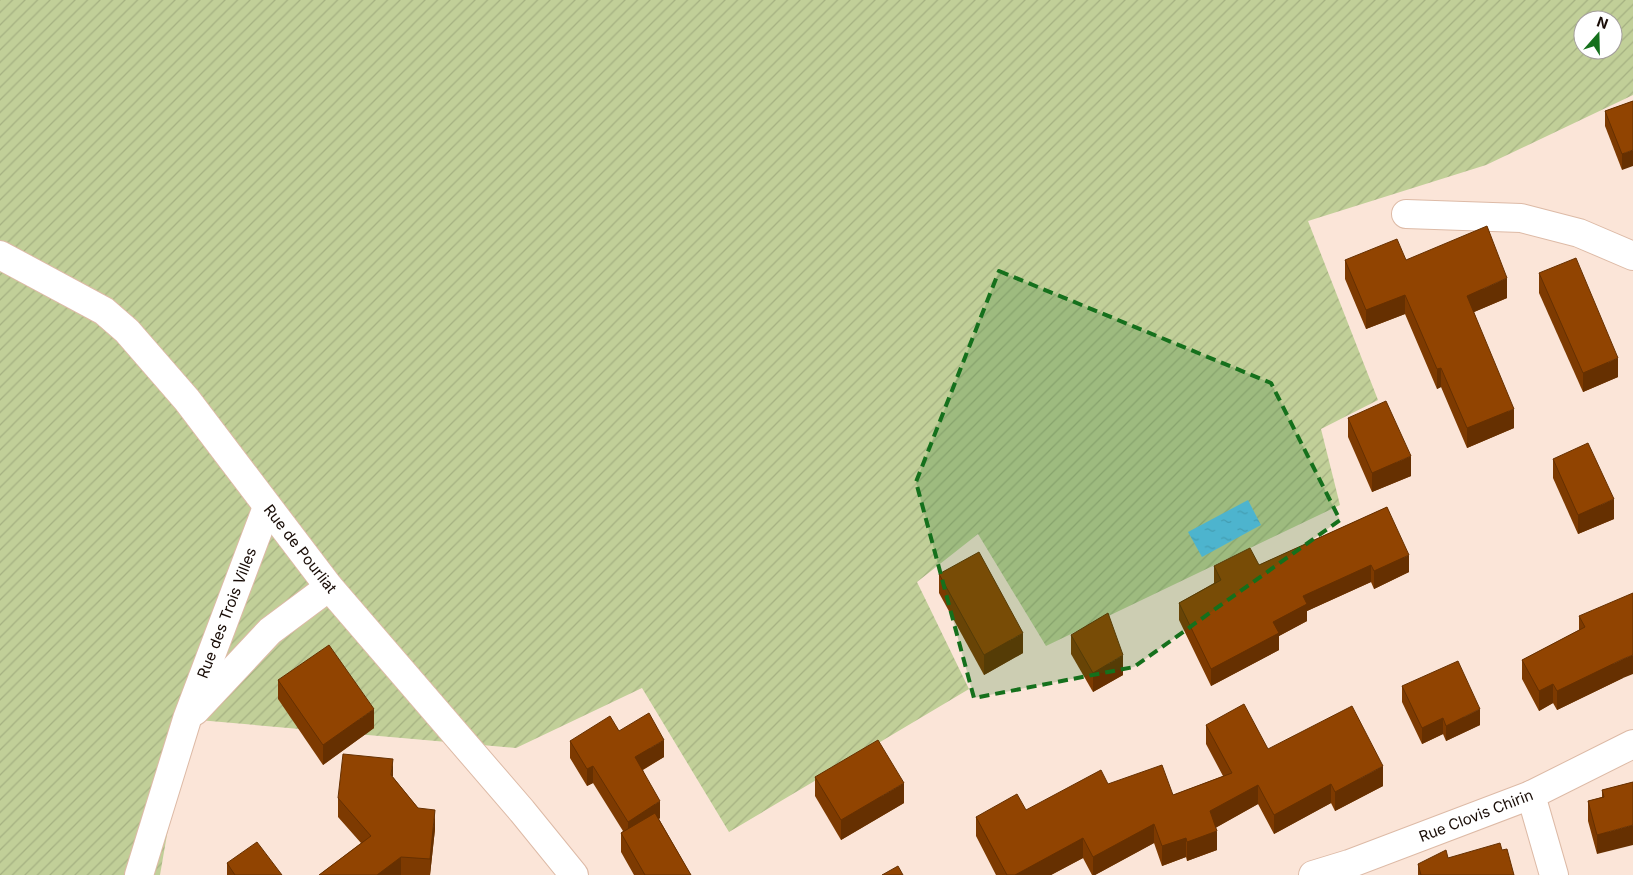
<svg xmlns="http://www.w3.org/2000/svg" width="1633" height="875" font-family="Inter,sans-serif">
<defs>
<pattern id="garden-furrows" width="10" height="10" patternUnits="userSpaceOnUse" patternTransform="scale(1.25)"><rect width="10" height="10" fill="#c1cf98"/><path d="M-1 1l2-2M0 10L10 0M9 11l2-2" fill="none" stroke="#a5b182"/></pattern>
<pattern id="water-ripples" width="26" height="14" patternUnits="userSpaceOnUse" patternTransform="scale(1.25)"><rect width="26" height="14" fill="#5cc6fb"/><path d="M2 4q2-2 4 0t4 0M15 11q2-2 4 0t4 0" fill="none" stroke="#4fa9d6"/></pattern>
</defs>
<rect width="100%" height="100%" fill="#fbe5d8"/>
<!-- garden -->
<path fill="url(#garden-furrows)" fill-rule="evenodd" d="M 0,0 L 1633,0 L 1633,95 L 1486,165 L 1308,221 L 1378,400 L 1321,429 L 1340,505 L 1046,646 L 978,534 L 917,582 L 969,689 L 729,832 L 642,688 L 516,748 L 187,719 L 160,875 L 0,875 ZM 1583,20 L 1613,20 L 1613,50 L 1583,50 Z"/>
<!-- water -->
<polygon fill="url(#water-ripples)" points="1248,500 1261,525 1202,557 1188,532"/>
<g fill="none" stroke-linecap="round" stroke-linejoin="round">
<!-- minor casing -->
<g stroke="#ddbaa6" stroke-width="30">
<g id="minor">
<polyline points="1406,214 1521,218 1579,233 1633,256"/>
<polyline points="0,255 104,311 127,331 187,400 329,587 522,811 574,875"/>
<polyline points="195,711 270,631 329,587"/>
<polyline points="1531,795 1554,875"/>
<polyline points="139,875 187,719 267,507"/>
<polyline points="1313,875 1349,864 1531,795 1633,744"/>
</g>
</g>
<!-- minor -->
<use href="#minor" stroke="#fff" stroke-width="28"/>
</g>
<!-- wall -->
<g fill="#7d3a01">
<polygon points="1633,101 1622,170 1605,126 1605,111"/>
<polygon points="1345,260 1406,260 1507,298 1474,312 1514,428 1467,448 1441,387 1437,389 1405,314 1366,329 1345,279"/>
<polygon points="1539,273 1618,377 1583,392 1539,293"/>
<polygon points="1348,418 1411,476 1372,492 1348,437"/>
<polygon points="1553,459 1614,519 1578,534 1553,478"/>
<polygon points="1387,507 1409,572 1374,589 1371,582 1307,611 1307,621 1279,636 1279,650 1211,686 1179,620 1179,603 1214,583 1214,566 1259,565"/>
<polygon points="939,574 1023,653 984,675 939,593"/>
<polygon points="1579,616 1623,678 1557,710 1553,703 1539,711 1522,679 1522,660 1579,630"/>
<polygon points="1071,635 1123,675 1093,692 1071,654"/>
<polygon points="278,680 374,728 323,765 278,699"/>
<polygon points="1402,686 1480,725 1446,741 1443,734 1422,744 1402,702"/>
<polygon points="1206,725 1268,749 1383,786 1335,811 1331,803 1274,834 1258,804 1215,828 1217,850 1187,861 1186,857 1162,866 1154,843 1095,875 1092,875 1083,858 1051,875 996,875 976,836 976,817 1026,810 1108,784 1173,795 1223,776 1206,744"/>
<polygon points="619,731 664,757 643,770 660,818 659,819 691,875 634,875 621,852 621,833 623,831 593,783 587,786 570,758 570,741"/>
<polygon points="393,777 435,829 430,875 319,875 361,843 338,817 338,798"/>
<polygon points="815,777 904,803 841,840 815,796"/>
<polygon points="1633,782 1597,854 1588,821 1588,801 1602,797 1602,790"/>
<polygon points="1502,850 1514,875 1418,875 1418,864 1448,858"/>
<polygon points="227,863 282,875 227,875"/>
</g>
<!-- shaded-wall -->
<g fill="#663001">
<polygon points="1633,150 1633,166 1622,170 1622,154"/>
<polygon points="1507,278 1507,298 1467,315 1467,296"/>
<polygon points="1405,295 1405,314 1366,329 1366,310"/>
<polygon points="1618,358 1618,377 1583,392 1583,373"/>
<polygon points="1441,368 1441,387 1437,389 1437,369"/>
<polygon points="1514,409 1514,428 1467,448 1467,428"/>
<polygon points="1411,456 1411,476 1372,492 1372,473"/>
<polygon points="1614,499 1614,519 1578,534 1578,515"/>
<polygon points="1409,555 1409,572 1374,589 1374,571"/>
<polygon points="1371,565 1371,582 1307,611 1307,621 1279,636 1279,650 1211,686 1211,669 1273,622 1303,596"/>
<polygon points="1023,633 1023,653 984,675 984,655"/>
<polygon points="1123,655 1123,675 1093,692 1093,673"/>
<polygon points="1633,655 1633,674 1623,678 1557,710 1557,691 1623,659"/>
<polygon points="1553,684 1553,703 1539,711 1539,691"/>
<polygon points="374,709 374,728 323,765 323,745"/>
<polygon points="1480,709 1480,725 1446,741 1446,726"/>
<polygon points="1443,718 1443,734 1422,744 1422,728"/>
<polygon points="664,740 664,757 635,774 635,757"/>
<polygon points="393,759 393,777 391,775"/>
<polygon points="593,766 593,783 587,786 587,769"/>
<polygon points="1383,766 1383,786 1335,811 1335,792"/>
<polygon points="904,783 904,803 841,840 841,820"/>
<polygon points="1331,784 1331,803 1274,834 1274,815"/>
<polygon points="1258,785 1258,804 1210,831 1210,811"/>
<polygon points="660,801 660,818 628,839 628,822"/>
<polygon points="435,810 435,829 430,875 430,859"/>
<polygon points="1154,824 1154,843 1095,875 1093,875 1093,857"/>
<polygon points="1633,825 1633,845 1597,854 1597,835"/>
<polygon points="1217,831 1217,850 1187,861 1187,842"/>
<polygon points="1083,838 1083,858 1051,875 1015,875"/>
<polygon points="1186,838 1186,857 1162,866 1162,846"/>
<polygon points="401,857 401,875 377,875"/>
</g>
<!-- building -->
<g fill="#914401" stroke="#663001">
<polygon points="1633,101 1633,150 1622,154 1605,111"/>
<polygon points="1487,226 1507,278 1467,296 1514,409 1467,428 1441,368 1437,369 1405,295 1366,310 1345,260 1397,239 1406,260"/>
<polygon points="1576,258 1618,358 1583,373 1539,273"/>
<polygon points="1386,401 1411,456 1372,473 1348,418"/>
<polygon points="1588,443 1614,499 1578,515 1553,459"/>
<polygon points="1387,507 1409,555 1374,571 1371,565 1303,596 1307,604 1273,622 1279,633 1211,669 1179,603 1221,580 1214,566 1250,548 1259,565"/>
<polygon points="979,552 1023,633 984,655 939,574"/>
<polygon points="1633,593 1633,655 1623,659 1557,691 1553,684 1539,691 1522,660 1585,627 1579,616"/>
<polygon points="1108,613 1123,655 1093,673 1071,635"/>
<polygon points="329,645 374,709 323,745 278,680"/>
<polygon points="1458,661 1480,709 1446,726 1443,718 1422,728 1402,686"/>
<polygon points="1244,704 1268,749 1352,706 1383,766 1335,792 1331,784 1274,815 1258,785 1210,811 1217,831 1187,842 1186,838 1162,846 1154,824 1093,857 1083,838 1015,875 1007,875 976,817 1017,794 1026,810 1101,770 1108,784 1162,765 1173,795 1232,773 1206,725"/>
<polygon points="649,713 664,740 635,757 660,801 628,822 593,766 587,769 570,741 610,716 619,731"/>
<polygon points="878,740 904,783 841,820 815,777"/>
<polygon points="343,754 393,759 391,775 418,808 435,810 430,859 401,857 377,875 319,875 371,836 338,798"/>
<polygon points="1633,782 1633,825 1597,835 1588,801 1604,797 1602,790"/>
<polygon points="655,813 691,875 645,875 621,833"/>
<polygon points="257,842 282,875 235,875 227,863"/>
<polygon points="1500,843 1502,850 1507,849 1514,875 1421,875 1418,864 1446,850 1448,858"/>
<polygon points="898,866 903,875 882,875"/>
</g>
<!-- marked area -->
<path fill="#15701c" fill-opacity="0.2" stroke="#15701c" stroke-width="4" stroke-dasharray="10 6" stroke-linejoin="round" d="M 999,271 L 1271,383 L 1340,520 L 1134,667 L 974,698 L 916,482 Z"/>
<g text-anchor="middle" stroke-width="5" stroke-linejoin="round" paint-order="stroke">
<!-- street labels -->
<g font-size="15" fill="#180c06" stroke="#fff">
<text transform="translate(300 549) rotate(52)" y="5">Rue de Pourliat</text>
<text transform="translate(227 613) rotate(-69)" y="5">Rue des Trois Villes</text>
<text transform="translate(1476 816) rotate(-21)" y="5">Rue Clovis Chirin</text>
</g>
</g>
<!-- north arrow -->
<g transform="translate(1598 35) rotate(20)"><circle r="24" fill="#ffffff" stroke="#a39e9b"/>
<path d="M0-4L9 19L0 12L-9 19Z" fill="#15701c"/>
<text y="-8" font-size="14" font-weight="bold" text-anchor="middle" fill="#180c06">N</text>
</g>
</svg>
